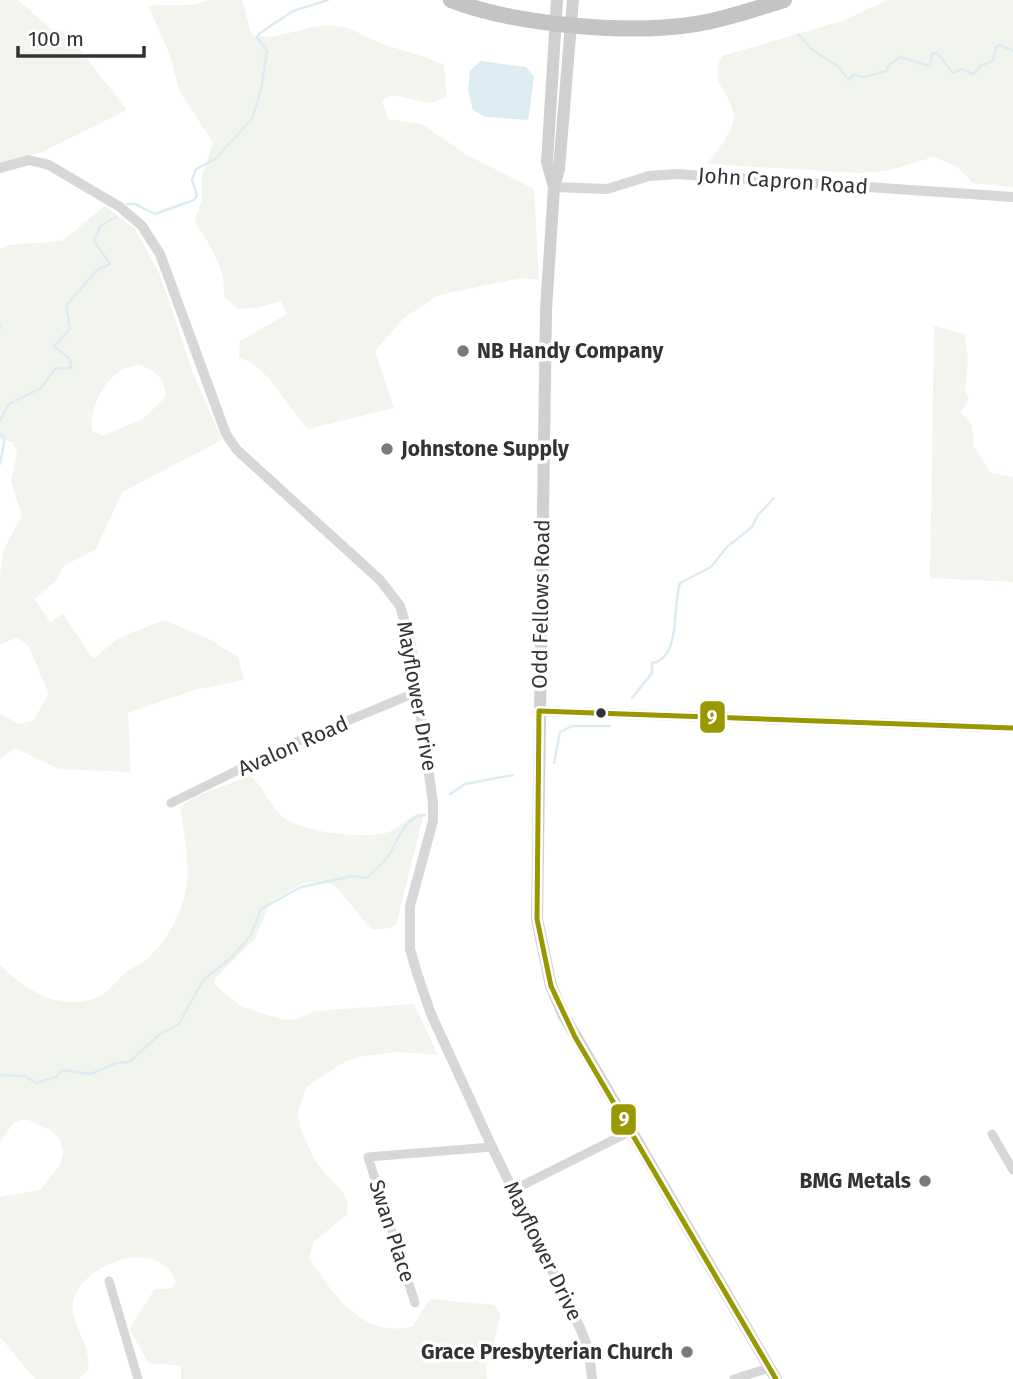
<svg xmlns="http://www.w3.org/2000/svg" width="1013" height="1379" font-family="'Fira Sans',sans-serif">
<rect width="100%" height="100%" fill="#fff"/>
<!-- green -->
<g fill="#f1f5ed" fill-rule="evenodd">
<polygon points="0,0 18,0 51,29 66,32 127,110 40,153 0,163"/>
<path d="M 208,0 L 242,0 L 252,36 C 284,41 306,22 337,26 C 352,27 368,39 382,44 C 403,51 423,55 444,65 L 447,97 L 430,103 L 391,95 L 382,101 L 388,119 L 422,124 L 465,154 L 534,189 L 539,280 L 522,278 L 439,295 L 404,318 L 375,351 L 394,408 L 308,429 C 284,404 272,370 239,357 L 240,341 L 287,314 L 281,301 L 257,308 L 238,309 L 224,297 C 226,267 210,245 194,221 L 202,200 L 202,176 L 213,143 L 179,90 L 170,55 L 148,6 C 167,4 191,8 208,0 Z"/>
<path d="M 888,0 L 1013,0 L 1013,187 L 973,183 L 956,166 L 934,157 L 886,171 L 859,173 L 707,164 C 715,153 731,135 733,122 C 738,96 705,85 722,56 L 842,21 Z"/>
<path d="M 105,206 L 135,229 L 160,275 L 192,371 L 222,440 L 122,492 L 96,549 L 64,566 L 55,582 L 34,599 L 50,622 L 63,614 L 93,659 L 118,639 L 163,620 L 207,638 L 238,657 L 244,680 L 194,690 L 128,713 L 131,772 L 59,769 L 15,748 L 0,759 L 0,713 L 18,724 L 33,721 L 49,694 L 28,645 L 17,637 L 0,645 L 0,575 L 4,549 L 22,516 L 11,482 L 17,454 L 13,442 L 0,439 L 0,249 L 9,245 L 62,241 ZM 139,365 C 156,370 165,379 166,397 L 143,419 L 102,436 L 92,430 C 89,403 110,366 139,365 Z"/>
<polygon points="934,326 965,334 968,360 965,391 969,398 961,412 972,426 974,446 991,473 1013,477 1013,582 930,578"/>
<path d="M 250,776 C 265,787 269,807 284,818 C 302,832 370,841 391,831 C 401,826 408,817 419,813 L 423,817 L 396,925 L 391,928 L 372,930 L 335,886 L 323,881 L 303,883 L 270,902 L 255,939 L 215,978 L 214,984 L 242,1007 L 285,1020 L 298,1019 L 315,1011 L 414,1004 L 438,1055 L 396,1052 L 364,1056 L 346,1061 L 306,1087 L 298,1112 L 301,1131 L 317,1164 L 343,1192 L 348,1203 L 347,1215 L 314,1241 L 309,1258 C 333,1294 363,1340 413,1326 L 430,1299 L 494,1305 L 501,1315 L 486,1368 L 487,1379 L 181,1379 L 181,1366 L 149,1363 L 129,1329 L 154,1290 L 172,1288 L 176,1283 C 161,1236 87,1261 74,1298 C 67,1320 92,1344 88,1370 L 79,1379 L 35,1379 L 0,1337 L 0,1197 L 40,1190 L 60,1165 L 63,1152 L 60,1140 L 51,1130 L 26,1119 L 14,1122 L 0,1142 L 0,965 C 27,992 68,1017 106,992 C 113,987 118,978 125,973 C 132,967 141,964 148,958 C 167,941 182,913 186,888 C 190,862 184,833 180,807 L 196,796 Z"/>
</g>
<!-- water -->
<polygon fill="#ddebf3" points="480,61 526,67 534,77 528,120 485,117 473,110 468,90 470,71"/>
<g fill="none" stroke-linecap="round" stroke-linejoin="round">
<!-- stream -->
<g stroke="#ddebf3" stroke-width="2.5">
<polyline points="798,34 811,49 838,66 849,80 853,75 863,77 887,71 888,66 900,57 930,66 932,54 937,53 953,73 962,69 973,74 982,65 993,61 996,47 1000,45 1013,51"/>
<polyline points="127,204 135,204 155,214 194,200 197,195 192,180 196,169 215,159 252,119 261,90 267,51 257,37 260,33 293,11 328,0"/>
<polyline points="0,324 0,329"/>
<polyline points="0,421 9,404 41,388 55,369 71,368 70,359 54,346 70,329 66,306 97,270 110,264 94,241 100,226 116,217"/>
<polyline points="0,434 5,438 0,464"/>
<path d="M 632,698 L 652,673 L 652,663 C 682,658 672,604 680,583 L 711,567 L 727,547 L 752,527 L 758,515 L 774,498"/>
<polyline points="554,763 560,732 572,726 610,726"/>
<polyline points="450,794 465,784 513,775"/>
<path d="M 0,1075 L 25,1076 L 36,1083 L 56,1077 L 62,1070 L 91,1074 L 116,1063 L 129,1062 L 160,1034 L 179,1024 L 203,980 L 232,957 L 251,935 L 261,909 L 301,887 L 353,876 L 367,878 C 373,871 381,866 387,858 C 397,843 404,816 425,815"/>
</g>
<!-- minor -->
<g stroke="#d7d7d7" stroke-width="9">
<polyline points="171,803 289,745 417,692"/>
<polyline points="992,1134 1013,1170"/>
<polyline points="513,1190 631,1131"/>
<polyline points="109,1281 138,1379"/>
<polyline points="415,1303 368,1157 492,1147"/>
<polyline points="734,1379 769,1368"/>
</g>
<!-- tertiary -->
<g stroke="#d7d7d7" stroke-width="10">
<polyline points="0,168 29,160 49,165 120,207 142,226 160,254 226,434 237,450 380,580 400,606 410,639 433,803 433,821 410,906 410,949 417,973 431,1014 492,1147 581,1330 589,1351 592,1379"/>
<polyline points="554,187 607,189 649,176 677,174 1013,197"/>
<polyline points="539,711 1013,728"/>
</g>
<!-- secondary -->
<g stroke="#d0d0d0" stroke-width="12">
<polyline points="573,0 559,169 554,187 546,310 537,919 551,986 564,1016 776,1379"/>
<polyline points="554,187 547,162 557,0"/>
</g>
<!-- motorway -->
<path stroke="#c4c4c4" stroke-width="16" d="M 451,0 C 516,25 627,35 696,24 C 726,19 755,9 784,0"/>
<!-- bus-1 casing -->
<g stroke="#fff" stroke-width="10">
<polyline id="bus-1" points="776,1379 575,1037 551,986 537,919 539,711 1013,728"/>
</g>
<!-- bus-1 -->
<use href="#bus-1" stroke="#999800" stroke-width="5"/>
</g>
<!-- markers -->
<g fill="#7a7a7a" stroke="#fff" stroke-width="2.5">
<circle cx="463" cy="351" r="7"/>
<circle cx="387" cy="449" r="7"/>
<circle cx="925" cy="1181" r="7"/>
<circle cx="687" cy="1352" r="7"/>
</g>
<circle fill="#333" stroke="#fff" stroke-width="2.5" cx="601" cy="713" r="6"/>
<g text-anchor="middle" stroke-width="7" stroke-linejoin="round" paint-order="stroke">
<!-- street labels -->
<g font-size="21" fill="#333" stroke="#fff">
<text transform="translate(783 181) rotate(4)" y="7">John Capron Road</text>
<text transform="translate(541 604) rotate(-89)" y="7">Odd Fellows Road</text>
<text transform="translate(417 696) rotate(80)" y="7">Mayflower Drive</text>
<text transform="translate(293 746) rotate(-24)" y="7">Avalon Road</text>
<text transform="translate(392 1231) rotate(72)" y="7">Swan Place</text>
<text transform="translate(543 1251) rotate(64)" y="7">Mayflower Drive</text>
</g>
<!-- poi labels -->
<g font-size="21" font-weight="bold" fill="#333" stroke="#fff" text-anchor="start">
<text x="477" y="358">NB Handy Company</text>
<text x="401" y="456">Johnstone Supply</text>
<text x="911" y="1188" text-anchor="end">BMG Metals</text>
<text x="673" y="1359" text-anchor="end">Grace Presbyterian Church</text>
</g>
</g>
<g stroke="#fff" stroke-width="2.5">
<rect x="699" y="700" width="27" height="34" rx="7" fill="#999800"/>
<rect x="610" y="1103" width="27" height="33" rx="7" fill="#999800"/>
</g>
<g font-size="19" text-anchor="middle" font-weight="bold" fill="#fff">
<text x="712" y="724">9</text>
<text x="624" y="1126">9</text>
</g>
<!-- scale -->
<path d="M18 46v10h126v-10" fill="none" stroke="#333333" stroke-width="3.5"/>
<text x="28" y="46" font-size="21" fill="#333333" stroke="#ffffff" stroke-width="5" paint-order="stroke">100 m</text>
</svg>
